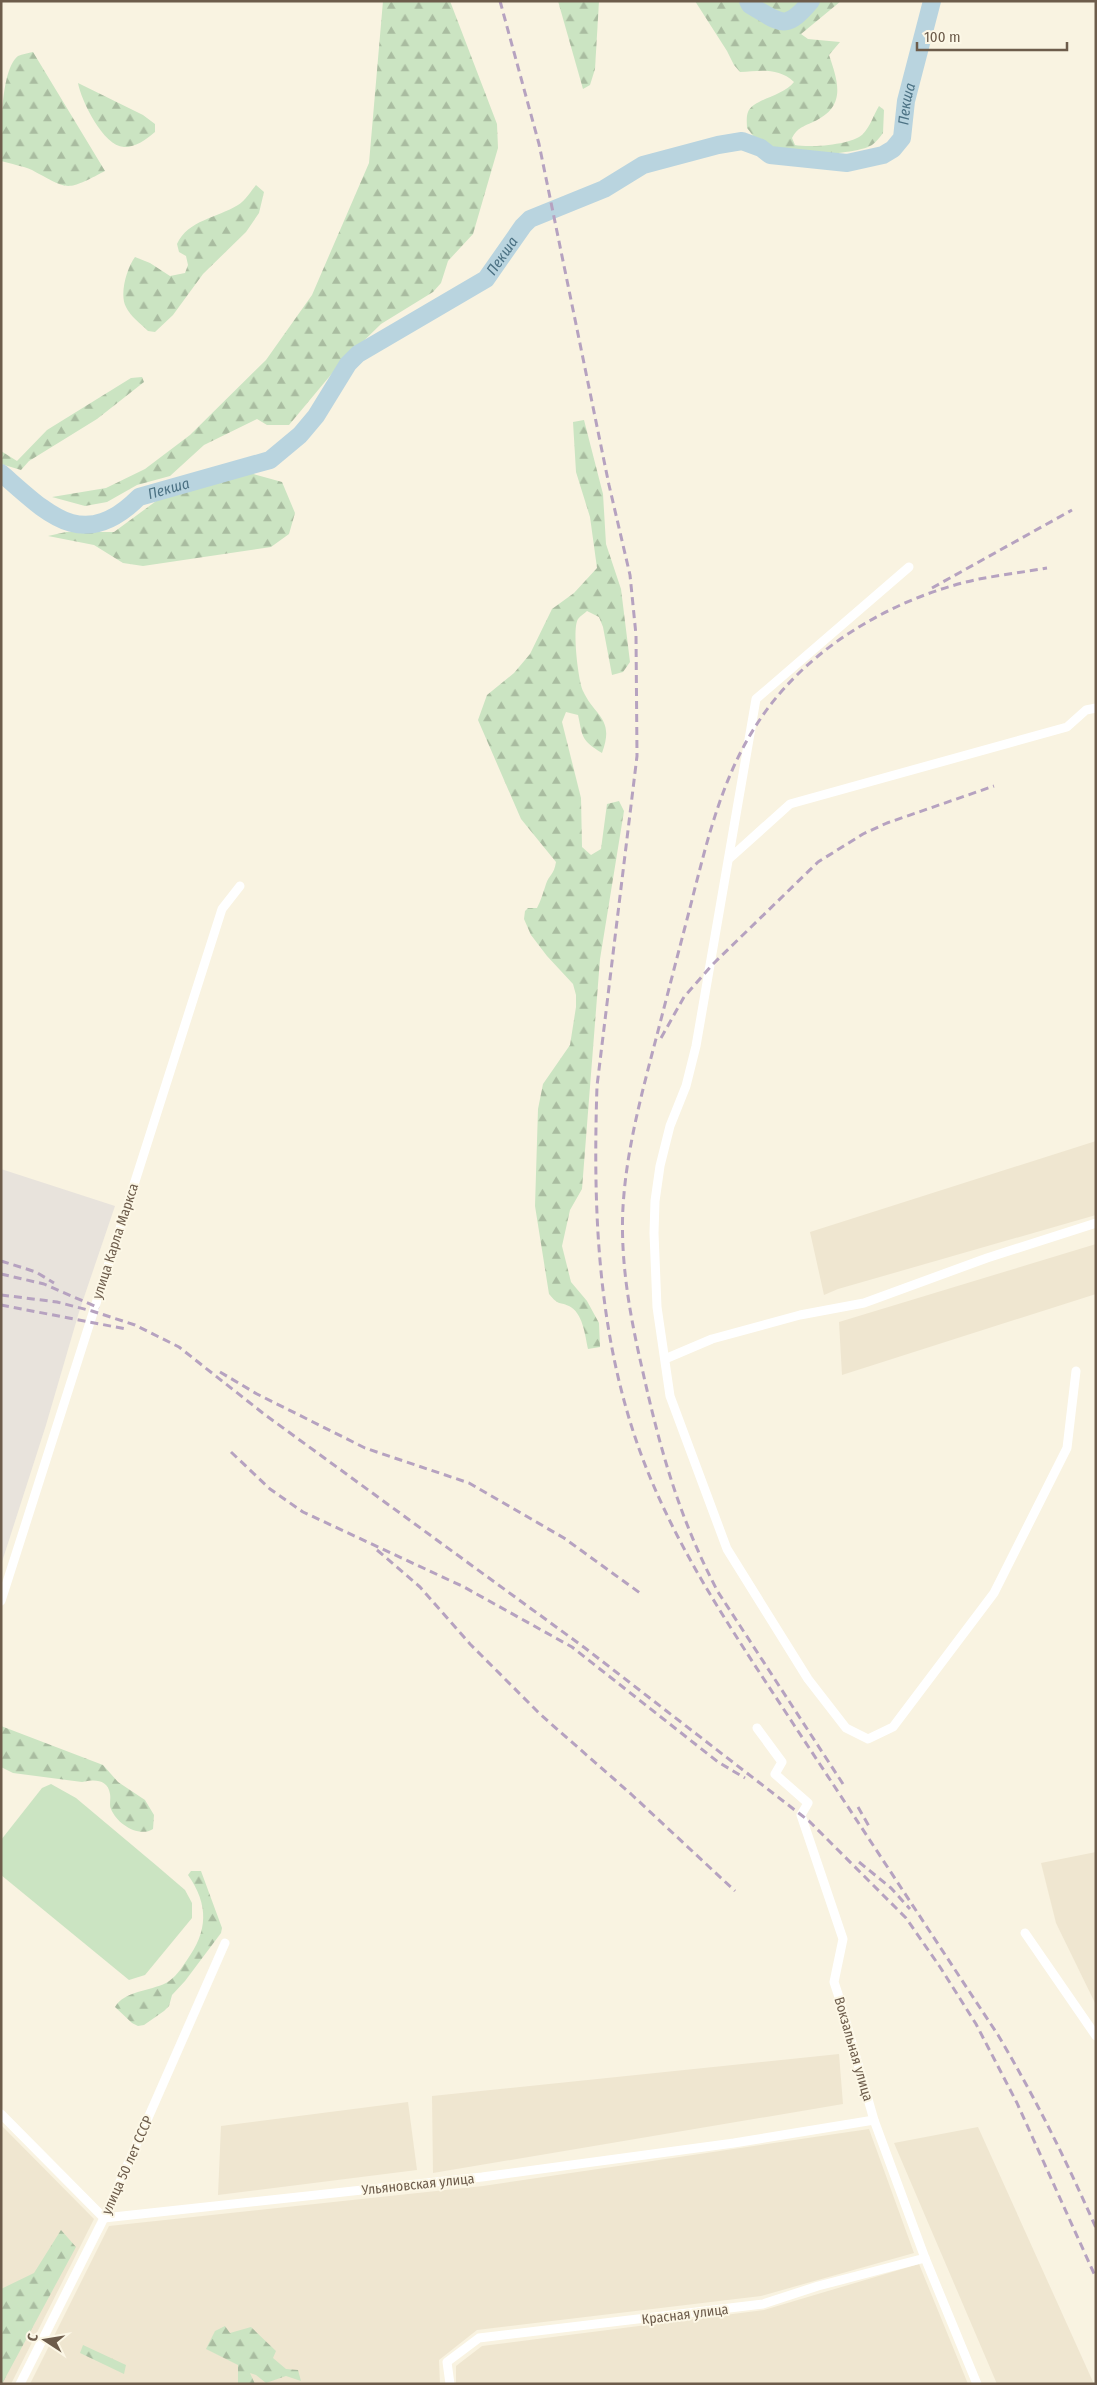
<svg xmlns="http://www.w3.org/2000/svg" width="1097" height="2385" font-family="'Fira Sans Condensed',sans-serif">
<defs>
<pattern id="forest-firs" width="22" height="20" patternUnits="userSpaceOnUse" patternTransform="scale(1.25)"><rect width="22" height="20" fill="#cbe4c2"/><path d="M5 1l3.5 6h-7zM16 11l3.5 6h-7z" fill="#a9bca0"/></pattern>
</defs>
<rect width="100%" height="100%" fill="#f9f3e1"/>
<!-- residential -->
<g fill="#efe6d0">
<polygon points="1096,1141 1096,1215 838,1289 824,1295 810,1232"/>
<polygon points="1096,1244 1096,1294 842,1375 839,1322"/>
<polygon points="1096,1852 1096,2005 1056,1923 1041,1863"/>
<polygon points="839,2054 843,2104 433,2173 432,2096"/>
<polygon points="408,2102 417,2170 218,2195 221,2126"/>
<polygon points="1,2125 94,2219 11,2384 1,2384"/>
<polygon points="978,2127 1094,2384 997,2384 894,2143"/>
<polygon points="869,2129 914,2253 761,2296 477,2330 439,2360 440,2384 30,2384 109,2226 483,2186"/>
<polygon points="919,2264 968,2384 456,2384 456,2366 482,2346 764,2310"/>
</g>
<!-- industrial -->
<polygon fill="#e8e3dc" points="1,1169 115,1206 79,1312 46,1425 1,1565"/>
<!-- forest -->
<g fill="url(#forest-firs)">
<polygon points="383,1 450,1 497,124 498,148 473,234 448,261 441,283 433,292 381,324 339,365 289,425 267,425 257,419 204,445 170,476 137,485 107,502 85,506 52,497 106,488 145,469 190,435 266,360 312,295 369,163"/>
<polygon points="558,1 599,1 595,69 590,85 583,89"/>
<path d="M 695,1 L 841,1 L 801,34 L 808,39 L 840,42 L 829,55 C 839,84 846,107 813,122 C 804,126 797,128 792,138 L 795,145 C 810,148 852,145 863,134 C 870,127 874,114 879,106 L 884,110 L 883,133 C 880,137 876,142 872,145 C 856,155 786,158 769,150 C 760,146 753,135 747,128 C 747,124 746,117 748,112 C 753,99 784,96 794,82 C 778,67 760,71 740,72 L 734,65 L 727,51 Z"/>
<path d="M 33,52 L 105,171 C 65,192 69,190 32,170 C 23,166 11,164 1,161 C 1,136 0,70 18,56 C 22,54 29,53 33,52 Z"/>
<path d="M 78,83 L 143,115 L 155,124 L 155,132 C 145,140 137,147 124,147 C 103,146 81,100 78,83 Z"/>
<path d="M 256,185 L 264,192 L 259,213 L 246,232 L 203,274 L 173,315 L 155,332 L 148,331 C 141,324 130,316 126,307 C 119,294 127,268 135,257 L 150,263 L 170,276 L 185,273 L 188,265 L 186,256 L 179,252 L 177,244 C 188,220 217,218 238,205 C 245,201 251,191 256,185 Z"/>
<polygon points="142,377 144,382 97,419 29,461 21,470 1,464 1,451 17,461 47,430 131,378"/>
<path d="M 584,420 L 603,494 L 606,544 L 621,589 L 630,662 L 623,672 L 612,675 L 603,627 L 599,617 L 587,611 C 585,613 580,616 578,619 C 572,628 578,680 583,691 C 595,717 615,718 602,753 C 581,740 583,738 578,715 L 566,712 L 562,722 L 581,798 L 582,847 L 591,855 L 601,849 L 607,804 L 619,801 L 624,811 L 600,959 L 582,1189 L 570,1210 L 562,1246 L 571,1282 L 587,1301 L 599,1323 L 600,1347 L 588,1349 C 585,1335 583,1313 569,1306 C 558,1301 559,1306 549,1294 L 535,1206 L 538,1109 L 543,1084 L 570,1045 L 576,1007 L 576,995 L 573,984 L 547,956 L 531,935 L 524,919 L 525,911 L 528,908 L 537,908 C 541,900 543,893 546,884 C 549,875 554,875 556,862 L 521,819 L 478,720 L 487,695 L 514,673 L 530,654 L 552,609 L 574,593 L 597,568 L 590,517 L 576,472 L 573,422 Z"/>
<polygon points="250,473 282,482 295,513 289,534 271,547 143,566 123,563 94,545 48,536 66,532 114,532 163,496"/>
<path d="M 1,1726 L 103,1765 L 118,1782 L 145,1800 L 154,1815 L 153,1829 C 139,1838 117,1824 111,1809 C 109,1805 111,1799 110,1794 C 108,1779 94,1779 82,1782 L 13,1773 L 1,1767 Z"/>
<path d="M 191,1871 L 201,1871 L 222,1928 L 221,1933 L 185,1981 L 172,1995 L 169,2006 L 164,2011 L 144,2025 L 138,2026 L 132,2023 L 115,2007 C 124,1991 150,1991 166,1983 C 175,1978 181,1969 187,1960 C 208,1931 209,1905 188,1875 Z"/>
<polygon points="61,2230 76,2247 2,2384 1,2289 34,2273"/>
<polygon points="225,2326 230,2333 251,2327 276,2351 273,2358 286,2369 298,2370 301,2381 286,2376 266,2383 256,2375 250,2373 255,2384 238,2384 238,2365 206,2349 215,2331"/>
<polygon points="83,2345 126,2365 124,2374 80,2353"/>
</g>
<!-- pitch -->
<polygon fill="#cbe4c2" points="51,1784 76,1798 157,1866 185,1890 192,1903 192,1918 145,1975 129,1980 1,1875 1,1840 42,1788"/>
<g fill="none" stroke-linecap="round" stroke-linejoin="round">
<!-- river -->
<g stroke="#b9d4df" stroke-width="18">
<path d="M 748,1 L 750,5 C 781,23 785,32 811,1"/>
<path id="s1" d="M 1,473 C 48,514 83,553 139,497 L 270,460 L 300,435 L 316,416 L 348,364 L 358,354 L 486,279 L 523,226 L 530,219 L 604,189 L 643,165 L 718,145 L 742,141 L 761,148 L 770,155 L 847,163 L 883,155 L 893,149 L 902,138 L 906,101 L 932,1"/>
</g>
<!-- street -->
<g stroke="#fff" stroke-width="9">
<polyline points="909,567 756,699 696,1046 686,1086 670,1126 660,1166 655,1201 654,1233 657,1307 670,1396 727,1549 808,1679 846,1728 868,1739 893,1727 994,1593 1067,1448 1076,1371"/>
<polyline points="730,858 790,804 1067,727 1086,710 1096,708"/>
<polyline points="665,1359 712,1339 800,1315 864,1303 987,1258 1096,1223"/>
<polyline points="1,1601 222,909 240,886"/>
<polyline points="757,1728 782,1762 775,1774 808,1803 801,1815 843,1939 834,1982 838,1994 874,2120 925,2258 977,2384"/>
<polyline points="1025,1933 1096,2036"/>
<polyline points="1,2114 104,2218 482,2177 734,2143 874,2120"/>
<polyline points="20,2384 104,2218 225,1943"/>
<polyline points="450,2384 447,2362 479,2338 763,2304 818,2286 925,2258"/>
</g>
<!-- rail -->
<g stroke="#b6a2c0" stroke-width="3" stroke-dasharray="8 5" stroke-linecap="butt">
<path d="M 500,1 L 539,144 L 609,485 L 630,575 L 636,635 L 637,756 L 597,1086 C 593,1205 597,1323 635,1437 C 670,1542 734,1633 794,1725 C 862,1828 930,1932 998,2035 C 1036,2099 1066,2160 1096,2228"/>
<polyline points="932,588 1072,510"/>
<polyline points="661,1038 684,997 712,965 818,862 863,834 887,823 994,786"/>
<polyline points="1,1261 36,1272 54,1283"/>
<polyline points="1,1274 44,1284 99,1308"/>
<polyline points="1,1295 57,1302 92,1311 135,1325 179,1347 264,1414 585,1648 809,1821 906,1918 940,1967 976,2024 1017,2103 1096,2278"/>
<polyline points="1,1305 126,1329"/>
<polyline points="220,1372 257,1394 365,1448 469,1483 564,1538 640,1593"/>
<polyline points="231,1452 270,1489 303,1512 464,1587 572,1647 718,1762 745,1778"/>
<polyline points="377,1550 420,1587 470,1644 541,1715 631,1794 735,1891"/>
<path d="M 843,1784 L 718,1592 C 679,1518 660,1449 642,1368 C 630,1316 620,1261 623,1207 C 626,1155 639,1104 652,1054 C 663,1012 674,969 685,927 C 710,832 725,745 798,674 C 846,627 913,593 979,579 C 1001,575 1024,572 1047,568"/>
<polyline points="858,1807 870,1828"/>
<polyline points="859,1862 891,1888 910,1909"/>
</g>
</g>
<g text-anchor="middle" stroke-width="4" stroke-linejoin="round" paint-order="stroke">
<!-- street labels -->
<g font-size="14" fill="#6d5c4b" stroke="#fcf7e6">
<text transform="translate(115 1241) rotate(-72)" y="5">улица Карла Маркса</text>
<text transform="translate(854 2049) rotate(74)" y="5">Вокзальная улица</text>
<text transform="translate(127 2165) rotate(-66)" y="5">улица 50 лет СССР</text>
<text transform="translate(418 2184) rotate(-6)" y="5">Ульяновская улица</text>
<text transform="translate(685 2314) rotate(-7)" y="5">Красная улица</text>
</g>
<!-- water labels -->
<g font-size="15" font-style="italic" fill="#4c7284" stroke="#fcf7e6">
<text dy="5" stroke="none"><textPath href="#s1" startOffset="1095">Пекша</textPath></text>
<text dy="5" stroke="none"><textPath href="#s1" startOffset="615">Пекша</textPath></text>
<text dy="5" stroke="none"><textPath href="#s1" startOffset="194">Пекша</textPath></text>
</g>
</g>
<!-- border -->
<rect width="1097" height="2385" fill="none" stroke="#6d5c4b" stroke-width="5"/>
<!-- north arrow -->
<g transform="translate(45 2340) rotate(282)" stroke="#fcf7e6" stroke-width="4" paint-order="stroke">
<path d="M0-4L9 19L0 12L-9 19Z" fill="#6d5c4b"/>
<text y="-8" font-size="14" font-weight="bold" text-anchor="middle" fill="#6d5c4b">С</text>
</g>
<!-- scale -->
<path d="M917 42v8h150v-8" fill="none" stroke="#6d5c4b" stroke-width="2.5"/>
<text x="924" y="42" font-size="15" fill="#6d5c4b" stroke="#fcf7e6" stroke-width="4" paint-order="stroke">100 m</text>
</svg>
